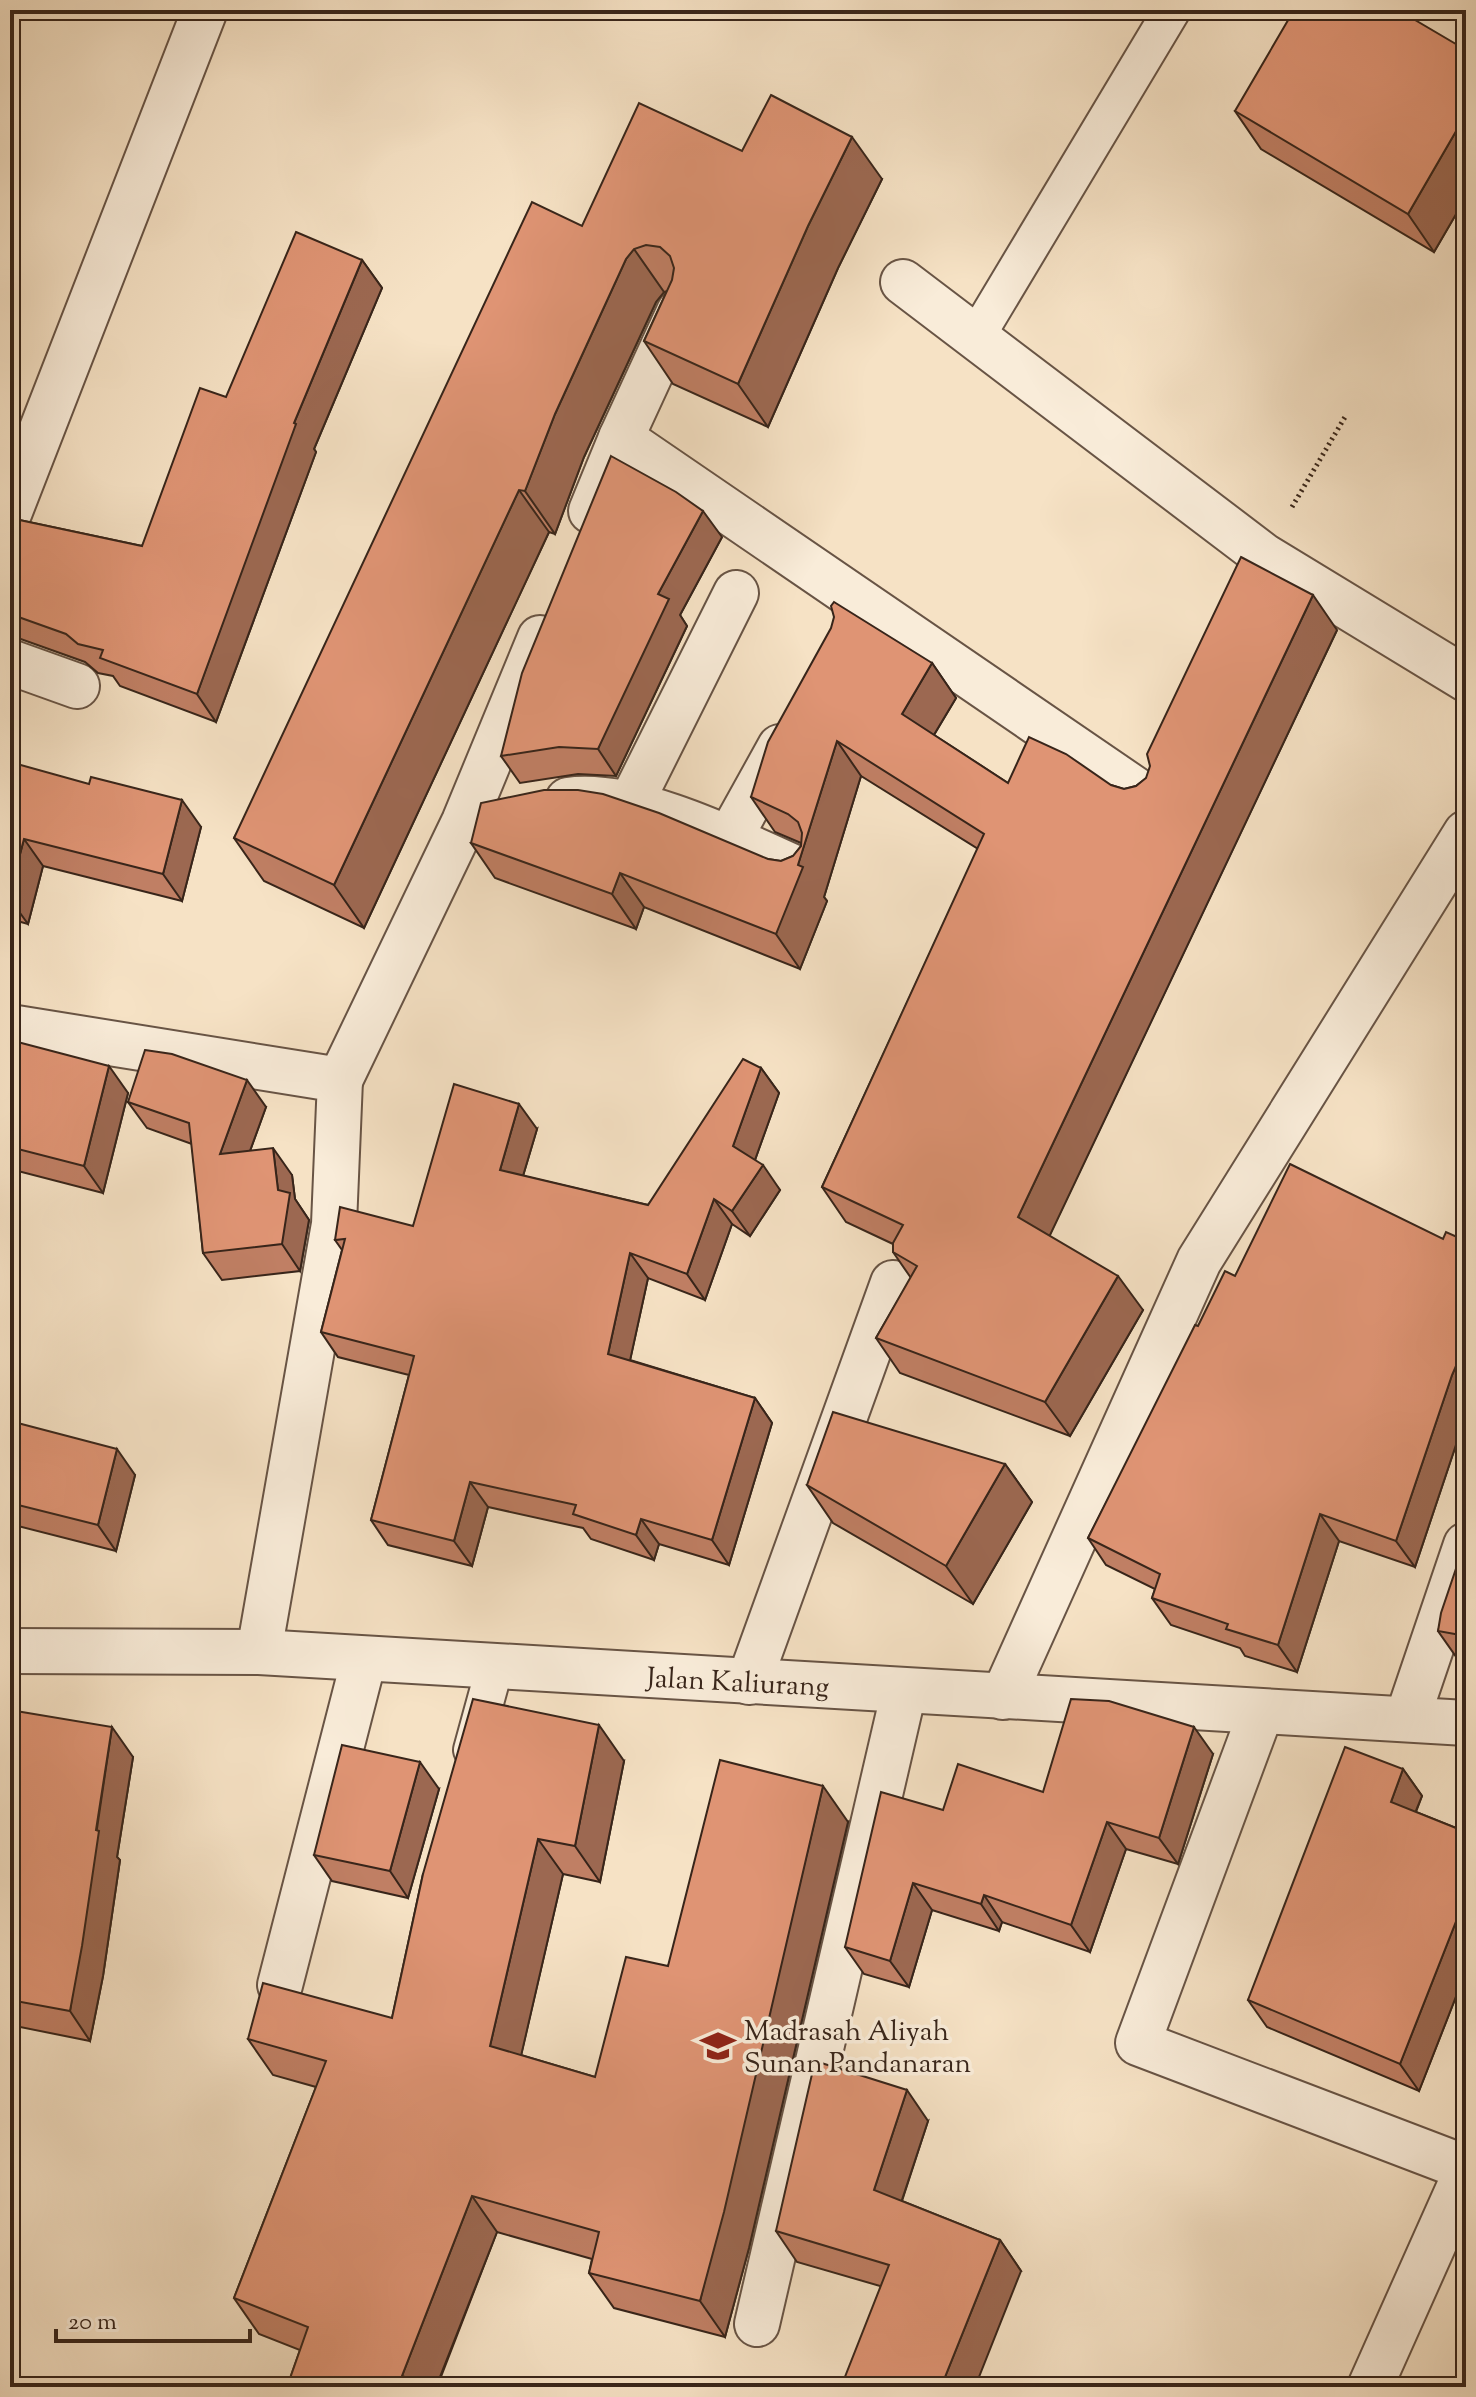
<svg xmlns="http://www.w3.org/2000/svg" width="1476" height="2397" font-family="'Sorts Mill Goudy',serif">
<rect width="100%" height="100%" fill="#f6e2c5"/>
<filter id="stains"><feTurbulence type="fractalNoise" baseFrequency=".0025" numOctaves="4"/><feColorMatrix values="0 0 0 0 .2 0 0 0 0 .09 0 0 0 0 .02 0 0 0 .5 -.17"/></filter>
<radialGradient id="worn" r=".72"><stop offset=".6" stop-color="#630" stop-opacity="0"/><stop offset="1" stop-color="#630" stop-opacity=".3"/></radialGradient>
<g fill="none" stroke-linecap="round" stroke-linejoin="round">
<!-- lane casing -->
<g stroke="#685445" stroke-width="40">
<g id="lane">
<polyline points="976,337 1172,10"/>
<polyline points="472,1750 495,1666"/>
</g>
</g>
<!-- street casing -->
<g stroke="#685445" stroke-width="48">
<g id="street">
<polyline points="903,282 1264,556 1466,679"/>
<polyline points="621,438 1149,799"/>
<polyline points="10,511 205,10"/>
<polyline points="591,511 621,438 679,312"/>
<polyline points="10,662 77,686"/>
<path d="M 568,800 C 634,790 741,844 802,871"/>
<polyline points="631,803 736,593"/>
<polyline points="729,839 780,747"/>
<polyline points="10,1027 340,1080 334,1224 259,1652"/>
<polyline points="340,1080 464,822 540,638"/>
<polyline points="10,1651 259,1652 1466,1723"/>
<polyline points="749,1682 893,1283"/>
<polyline points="1003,1697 1199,1261 1466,833"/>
<polyline points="1261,1712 1138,2043 1466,2168"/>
<polyline points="1407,1719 1466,1545"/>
<polyline points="280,1985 364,1659"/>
<polyline points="757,2324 904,1691"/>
<polyline points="1370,2387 1466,2172"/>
</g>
</g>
<!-- path -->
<polyline stroke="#38251a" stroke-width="5" stroke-dasharray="2 4" stroke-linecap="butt" points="1292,507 1345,417"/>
<!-- lane -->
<use href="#lane" stroke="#f9ecd9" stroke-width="36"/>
<!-- street -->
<use href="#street" stroke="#f9ecd9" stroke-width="44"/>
</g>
<!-- wall -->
<g fill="#c07f64" stroke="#38251a" stroke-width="2">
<polygon points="1466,50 1466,197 1434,252 1261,149 1235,111"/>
<polygon points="742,151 882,179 838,268 768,427 673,384 644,341 667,291 664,292 656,302 584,457 555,534 549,532 364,928 264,881 234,838 582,226"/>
<polygon points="362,260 382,288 314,449 316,452 216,722 120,686 113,676 98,673 85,662 18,638 10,638 10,518 142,546 226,397"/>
<polygon points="722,537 680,615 687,626 616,776 578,774 520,783 501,756"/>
<polygon points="1337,630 1049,1236 1143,1310 1070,1436 900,1373 876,1338 911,1278 893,1252 893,1244 846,1222 822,1187 978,849 861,776 824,897 827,901 800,969 644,907 636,929 495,878 471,843 768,859 781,861 793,856 801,846 801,843 775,832 751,797 932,663 956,698 934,735 1008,783 1111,785 1124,789 1136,786"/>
<polygon points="10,762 201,827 182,901 43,866 28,924 10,919"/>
<polygon points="10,1040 128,1093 103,1193 10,1169"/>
<polygon points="761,1068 779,1093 755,1160 780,1190 750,1236 732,1224 705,1300 648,1278 630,1360 755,1398 772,1423 729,1565 659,1544 654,1560 591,1539 583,1528 488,1507 472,1566 388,1545 371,1520 409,1375 338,1357 321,1332 342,1250 335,1240 413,1226 537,1129 523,1176 648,1205"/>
<polygon points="128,1102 266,1107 250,1151 292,1175 295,1199 309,1220 300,1271 222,1280 203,1253 192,1144 147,1128"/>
<polygon points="1443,1239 1466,1241 1466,1415 1415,1567 1339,1541 1297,1672 1245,1656 1240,1648 1171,1625 1152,1598 1155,1589 1106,1565 1088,1538 1198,1326 1235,1276"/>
<polygon points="10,1412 18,1423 135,1475 116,1551 10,1524"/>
<polygon points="1005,1464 1032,1502 973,1604 833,1523 807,1485"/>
<polygon points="1466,1542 1466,1660 1457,1658 1438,1631"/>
<polygon points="10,1710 133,1757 117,1857 120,1860 103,1976 90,2041 10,2025"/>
<polygon points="1213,1754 1178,1864 1126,1849 1090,1952 1002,1922 999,1931 932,1910 909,1987 864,1974 845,1947 943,1810 1043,1792"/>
<polygon points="624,1761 600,1882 563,1874 521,2055 595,2077 668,1966 848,1822 749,2248 725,2337 614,2308 589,2273 592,2259 497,2232 437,2387 287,2387 300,2350 259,2334 234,2298 316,2087 273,2075 248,2039 392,2018 423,1874"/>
<polygon points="1403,1769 1422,1796 1416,1812 1466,1832 1466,1971 1419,2091 1267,2027 1248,2000"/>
<polygon points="439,1789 408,1898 332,1881 314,1855"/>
<polygon points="928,2121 902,2201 1000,2240 1021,2271 880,2286 797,2262 776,2231"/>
</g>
<!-- shaded-wall -->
<g fill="#9c6851" stroke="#38251a" stroke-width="2">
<polygon points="1466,114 1466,197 1434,252 1408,214"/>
<polygon points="852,137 882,179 838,268 768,427 738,384 808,226"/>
<polygon points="634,249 664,292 656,302 584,457 555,534 525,491 555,414 626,259"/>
<polygon points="362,260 382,288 314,449 316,452 216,722 197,694 294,423"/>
<polygon points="519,490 549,532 364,928 334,885"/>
<polygon points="703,511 722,537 680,615 687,626 616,776 598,749 658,594"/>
<polygon points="1313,595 1337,630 1042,1252 1018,1217"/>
<polygon points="932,663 956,698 926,748 902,714"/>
<polygon points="837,741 861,776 824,897 827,901 800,969 776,934"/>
<polygon points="182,800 201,827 182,901 163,874"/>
<polygon points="24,839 43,866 28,924 10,899 10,892"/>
<polygon points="620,873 644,907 636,929 612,894"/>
<polygon points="109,1066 128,1093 103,1193 84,1166"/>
<polygon points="761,1068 779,1093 751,1171 733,1146"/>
<polygon points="247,1080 266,1107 239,1181 220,1154"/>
<polygon points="519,1104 537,1129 517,1196 500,1170"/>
<polygon points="273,1148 292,1175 295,1199 309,1220 300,1271 282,1244 278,1190"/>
<polygon points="763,1165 780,1190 750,1236 732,1211"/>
<polygon points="714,1199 732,1224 705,1300 687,1274"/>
<polygon points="630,1253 648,1278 626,1379 608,1354"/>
<polygon points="1118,1276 1143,1310 1070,1436 1045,1402"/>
<polygon points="1466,1343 1466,1415 1415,1567 1396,1541 1452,1375"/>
<polygon points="755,1398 772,1423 729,1565 712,1540"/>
<polygon points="10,1412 20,1426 10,1436"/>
<polygon points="117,1449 135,1475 116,1551 98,1525"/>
<polygon points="1005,1464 1032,1502 973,1604 946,1566"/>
<polygon points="470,1482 488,1507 472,1566 454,1541"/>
<polygon points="1320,1514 1339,1541 1297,1672 1278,1645"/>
<polygon points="641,1519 659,1544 654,1560 636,1535"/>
<polygon points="599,1725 624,1761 600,1882 575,1846"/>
<polygon points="112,1727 133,1757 117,1857 120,1860 103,1976 90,2041 70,2011"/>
<polygon points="1194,1727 1213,1754 1178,1864 1159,1838"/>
<polygon points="420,1762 439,1789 408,1898 390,1871"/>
<polygon points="1403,1769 1422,1796 1409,1828 1391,1802"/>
<polygon points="823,1786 848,1822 749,2248 725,2337 700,2301"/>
<polygon points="1107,1822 1126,1849 1090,1952 1071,1925"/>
<polygon points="538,1839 563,1874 515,2082 490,2046"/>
<polygon points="913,1883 932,1910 909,1987 890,1961"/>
<polygon points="984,1895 1002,1922 999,1931 981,1904"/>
<polygon points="1466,1896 1466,1971 1419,2091 1400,2064"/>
<polygon points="907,2090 928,2121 895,2221 874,2190"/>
<polygon points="472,2196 497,2232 436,2387 409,2387 402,2376"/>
<polygon points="1000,2240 1021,2271 975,2387 941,2387"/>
</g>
<!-- building -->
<g fill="#df9474" stroke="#38251a" stroke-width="2">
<polygon points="1294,10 1398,10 1466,50 1466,114 1408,214 1235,111"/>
<polygon points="771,95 852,137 808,226 738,384 644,341 672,280 674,268 670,256 660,247 646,245 634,249 626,259 555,414 525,491 519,490 334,885 234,838 532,202 582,226 639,103 742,151"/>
<polygon points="296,232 362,260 294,423 296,424 197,694 100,658 103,650 78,644 66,634 10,614 10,518 142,546 200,388 226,397"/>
<polygon points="611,456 676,492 703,511 658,594 669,599 598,749 559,747 501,756 522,673"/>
<polygon points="1241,557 1313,595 1018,1217 1118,1276 1045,1402 876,1338 917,1266 893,1252 893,1243 903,1225 822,1187 984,834 837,741 798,865 803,867 776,934 620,873 612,894 471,843 481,803 544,790 578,790 603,794 659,813 768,859 781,861 793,856 801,846 802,833 798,822 788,814 751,797 768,742 831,628 834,617 831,606 834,602 932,663 902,714 1008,783 1029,737 1066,754 1111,785 1124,789 1136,786 1146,778 1150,766 1147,754"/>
<polygon points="10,762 89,784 91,777 182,800 163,874 24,839 10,892"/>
<polygon points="10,1040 109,1066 84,1166 10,1147"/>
<polygon points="145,1050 172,1054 247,1080 220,1154 273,1148 278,1190 290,1193 282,1244 203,1253 189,1123 128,1102"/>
<polygon points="743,1059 761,1068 733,1146 763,1165 732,1211 714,1199 687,1274 630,1253 608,1354 755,1398 712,1540 641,1519 636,1535 573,1514 576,1505 470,1482 454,1541 371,1520 414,1356 321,1332 345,1239 335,1240 340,1207 413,1226 454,1084 519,1104 500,1170 648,1205"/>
<polygon points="1290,1164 1443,1239 1446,1232 1466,1241 1466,1343 1452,1375 1396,1541 1320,1514 1278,1645 1226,1629 1228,1624 1152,1598 1160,1574 1088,1538 1195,1325 1198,1326 1225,1271 1235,1276"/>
<polygon points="833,1412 1005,1464 946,1566 807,1485"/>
<polygon points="10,1421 117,1449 98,1525 10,1503"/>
<polygon points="1465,1542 1466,1542 1466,1636 1438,1631 1441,1613"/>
<polygon points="473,1699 599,1725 575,1846 538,1839 490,2046 595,2077 626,1957 668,1966 720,1760 823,1786 724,2212 700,2301 589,2273 599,2232 472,2196 402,2376 432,2387 287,2387 308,2327 234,2298 326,2061 248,2039 263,1983 392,2018 423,1874"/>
<polygon points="1071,1699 1109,1701 1194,1727 1159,1838 1107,1822 1071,1925 984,1895 981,1904 913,1883 890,1961 845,1947 881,1792 943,1810 958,1764 1043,1792"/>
<polygon points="10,1710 112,1727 96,1830 99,1831 82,1946 70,2011 10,2000"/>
<polygon points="342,1745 420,1762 390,1871 314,1855"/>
<polygon points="1345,1747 1403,1769 1391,1802 1466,1832 1466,1896 1400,2064 1248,2000"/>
<polygon points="815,2061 907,2090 874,2190 1000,2240 941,2387 841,2387 889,2265 776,2231"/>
<polygon points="662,2378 689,2387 659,2387"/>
</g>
<!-- icons -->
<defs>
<g id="school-bare" transform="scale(2.76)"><path d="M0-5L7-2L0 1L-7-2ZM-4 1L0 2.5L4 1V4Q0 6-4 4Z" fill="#8f2418" stroke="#f9ecd9" stroke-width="2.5" paint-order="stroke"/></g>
</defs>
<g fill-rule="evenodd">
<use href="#school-bare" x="718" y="2046"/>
</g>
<g text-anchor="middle" stroke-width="7" stroke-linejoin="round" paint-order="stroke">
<!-- street labels -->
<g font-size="28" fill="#38251a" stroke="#f9ecd9">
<text transform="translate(738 1681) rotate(3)" y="10">Jalan Kaliurang</text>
</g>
<!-- poi labels -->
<g font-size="28" fill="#38251a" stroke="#f9ecd9" text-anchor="start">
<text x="744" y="2040">Madrasah Aliyah<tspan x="744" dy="32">Sunan Pandanaran</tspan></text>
</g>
</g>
<!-- margin -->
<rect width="1476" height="2397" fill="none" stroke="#f6e2c5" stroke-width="40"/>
<rect x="12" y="12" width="1452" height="2373" fill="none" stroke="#38251a" stroke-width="4"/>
<rect x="20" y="20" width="1436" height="2357" fill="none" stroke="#38251a" stroke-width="2"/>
<!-- scale -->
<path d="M56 2329v12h194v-12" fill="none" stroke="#38251a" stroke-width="4"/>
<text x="68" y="2329" font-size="24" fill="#38251a" stroke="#f9ecd9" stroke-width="6" paint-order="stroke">20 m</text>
<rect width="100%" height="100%" filter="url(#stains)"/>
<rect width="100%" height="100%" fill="url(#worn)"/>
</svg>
